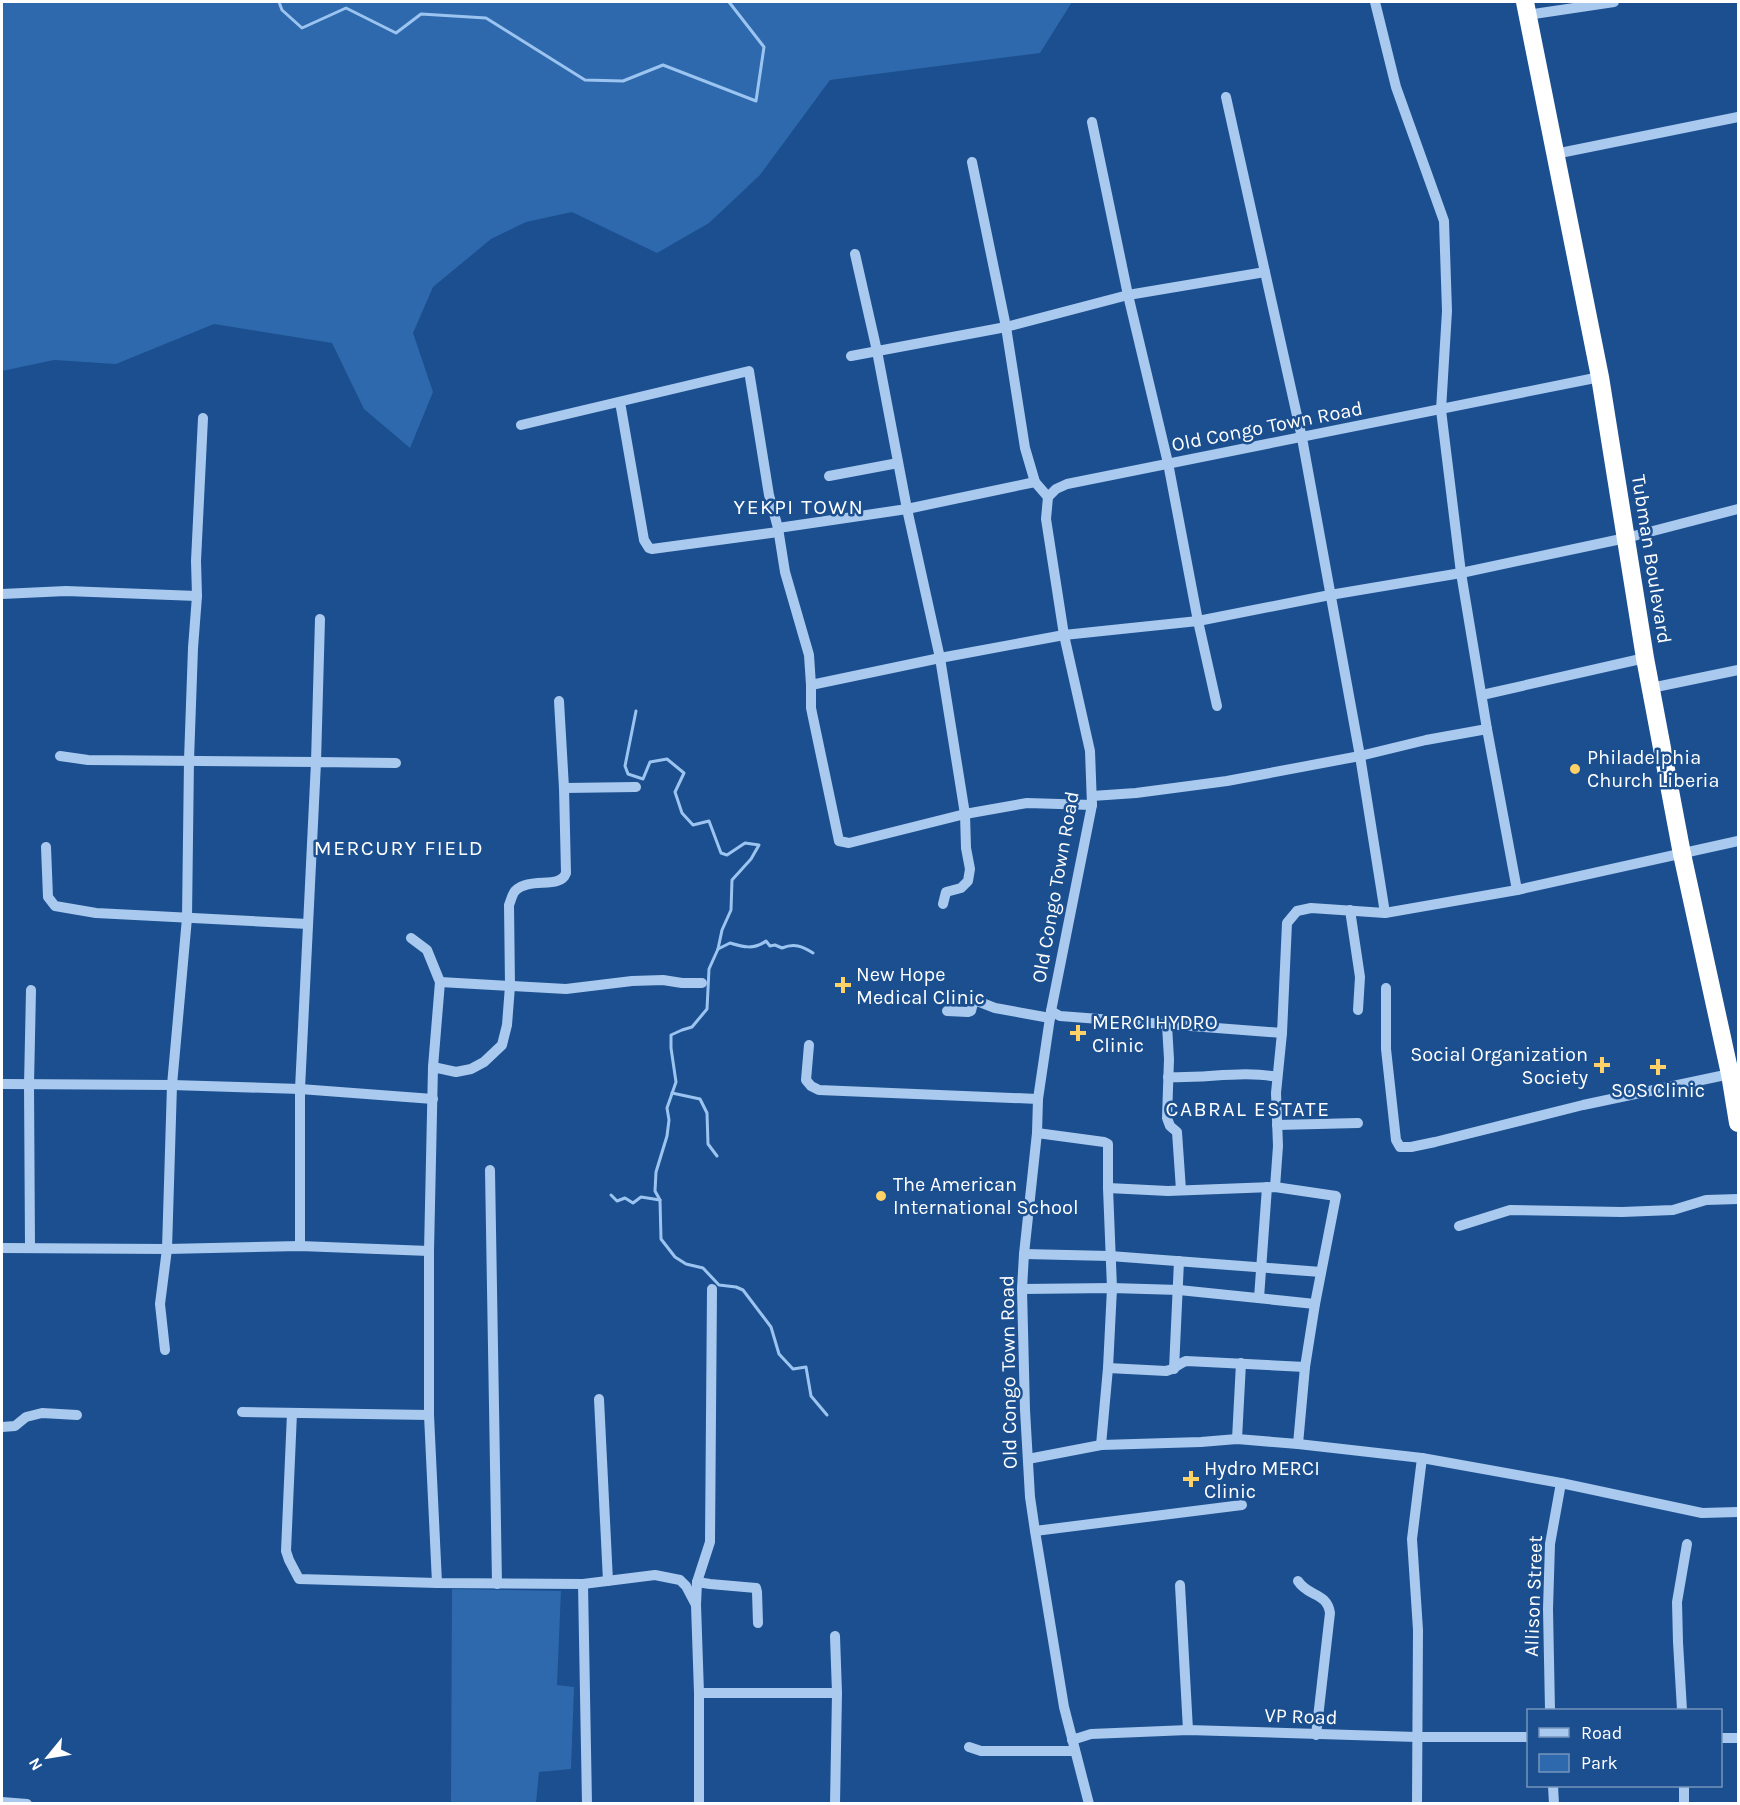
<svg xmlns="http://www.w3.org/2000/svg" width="1740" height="1805" font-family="Karla,sans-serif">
<rect width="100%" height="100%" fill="#1b4f8f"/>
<!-- green -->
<g fill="#2e69ad">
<polygon points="2,2 1072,2 1040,53 830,80 760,175 709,223 657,253 572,212 526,222 491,239 433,287 413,333 433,392 410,448 364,409 332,343 214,324 116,364 54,360 2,371"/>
<polygon points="452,1589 561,1591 557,1685 574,1687 571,1769 539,1772 536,1803 451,1803"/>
</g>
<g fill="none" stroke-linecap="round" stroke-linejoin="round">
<!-- stream -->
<g stroke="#9cc4f0" stroke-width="3">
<polyline points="279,2 282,10 302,28 346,8 396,33 421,14 486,18 585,80 623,81 663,65 756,101 764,47 729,2"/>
<polyline points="636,711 625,766 628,774 643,779 650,762 667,759 684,773 675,792 682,813 693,825 709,821 721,853 727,855 745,843 759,845 751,859 732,880 731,910 722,930 718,949 709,969 707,1009 692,1027 682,1030 671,1035 671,1048 676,1082 667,1108 669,1120 667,1136 656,1172 655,1191 660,1200 661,1239 675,1257 686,1264 703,1268 719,1285 736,1287 743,1290 771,1327 779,1354 793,1369 806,1367 811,1396 827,1415"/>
<path d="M 718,949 L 730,943 C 743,947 754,950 766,941 L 770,946 L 775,945 L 782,948 C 794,943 802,946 813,953"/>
<polyline points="672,1093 700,1099 707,1113 708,1144 717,1156"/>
<polyline points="611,1195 617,1201 625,1198 633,1203 641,1197 660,1200"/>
</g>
<!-- minor -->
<g stroke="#a9c9ee" stroke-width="10">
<polyline points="1375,2 1396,87 1444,221 1447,311 1441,410 1461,573 1487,729 1517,890"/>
<polyline points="1527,15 1614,2"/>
<polyline points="1226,97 1302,438 1360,756 1385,913"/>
<polyline points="1092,122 1128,295 1168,463 1198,621 1217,706"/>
<polyline points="1555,154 1738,117"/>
<polyline points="972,162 1006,327 1025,448 1035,482 1048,497"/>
<polyline points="855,254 877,351 907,509 940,658 965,814 966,848 970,869 968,881 961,888 946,892 943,904"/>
<polyline points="851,356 1006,327 1128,295 1265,272"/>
<polyline points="620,402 644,540 649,548 652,549 778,532"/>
<polyline points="521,425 749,371 769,495 778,528 785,572 809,655 811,685"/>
<polyline points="829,476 898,463"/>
<polyline points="778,528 907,509 1035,482"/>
<polyline points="2,594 66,591 197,596"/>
<polyline points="1651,688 1738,670"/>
<polyline points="1482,695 1645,658"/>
<polyline points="60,756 88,760 316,762 320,619"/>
<polyline points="564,788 636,787"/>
<polyline points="1092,796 1136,793 1227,781 1360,756 1426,740 1487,729"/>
<polyline points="1092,805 1027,803 965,814 849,843 839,841 811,708 811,685 940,658 1064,635 1198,621 1330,595 1461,573 1626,538 1738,509"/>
<polyline points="46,847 48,897 55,906 96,913 308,924"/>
<polyline points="1350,910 1360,977 1358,1010"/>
<polyline points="411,938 427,950 440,982 433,1067"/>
<polyline points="440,982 566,989 632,981 663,980 682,983 702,983"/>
<polyline points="1386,988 1386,1049 1396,1140 1400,1147 1411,1147 1435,1142 1583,1105 1730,1074"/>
<polyline points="947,1011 968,1012 971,1011 973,1003 977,1001 995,1008 1050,1018"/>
<polyline points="1051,1011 1060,1016 1282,1033 1287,923 1297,911 1311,908 1385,913 1517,890 1738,841"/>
<polyline points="1167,1025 1169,1059 1167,1118 1170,1126 1177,1132 1181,1190"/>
<polyline points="809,1045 806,1080 811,1086 819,1090 1038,1099"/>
<path d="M 1168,1077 C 1204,1079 1242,1070 1277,1077"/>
<polyline points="2,1084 172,1085 300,1089 433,1099"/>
<polyline points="1277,1125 1358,1123"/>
<polyline points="1037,1133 1104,1142 1108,1144 1108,1188 1112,1288 1108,1368 1101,1445"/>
<polyline points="490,1170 497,1584"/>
<polyline points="1275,1187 1278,1146 1276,1093 1282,1033"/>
<polyline points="1108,1188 1168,1191 1275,1187 1336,1196 1315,1304 1305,1367 1298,1444"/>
<polyline points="1459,1226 1510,1210 1622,1212 1673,1210 1706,1200 1738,1199"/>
<polyline points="300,1246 300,1089 316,762 396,763"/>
<polyline points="2,1248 167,1249 300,1246 429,1251"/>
<polyline points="30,1248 29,1085 31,990"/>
<polyline points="1024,1254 1110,1256 1321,1272"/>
<polyline points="1022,1289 1112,1288 1179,1290 1315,1304"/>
<polyline points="1259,1298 1267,1187"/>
<polyline points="165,1350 160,1304 167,1249 172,1085 187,918 189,760 193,648 197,596 196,561 203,418"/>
<path d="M 1108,1368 L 1166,1371 C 1175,1369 1178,1364 1186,1361 L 1305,1367"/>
<polyline points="1174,1369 1179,1261"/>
<polyline points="599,1399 608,1581"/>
<polyline points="242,1412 429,1415"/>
<polyline points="292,1413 286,1551 289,1560 299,1579 437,1583 583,1584 655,1575 680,1580 686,1586 696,1605"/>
<polyline points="2,1427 15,1426 26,1417 42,1413 77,1415"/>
<polyline points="1237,1439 1241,1363"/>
<polyline points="1028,1459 1101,1445 1201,1442 1237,1439 1298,1444 1422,1458 1561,1483 1702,1513 1738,1512"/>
<polyline points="1035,1531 1242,1505"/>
<path d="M 1298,1581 C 1308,1597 1327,1592 1330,1613 L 1316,1735"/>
<polyline points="697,1582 710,1584 756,1588 757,1592 758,1623"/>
<path d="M 437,1583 L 429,1415 L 429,1251 L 433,1067 L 456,1072 L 471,1069 L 484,1062 L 502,1045 L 507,1025 L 510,986 L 509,905 C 511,900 512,895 515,891 C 530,876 560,890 566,873 L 564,788 L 559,701"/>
<polyline points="583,1584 587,1804"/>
<polyline points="1180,1585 1188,1730"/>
<polyline points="699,1693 837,1693 835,1636"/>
<polyline points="1550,1710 1548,1609 1550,1544 1561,1483"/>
<polyline points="1682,1710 1678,1642 1677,1602 1687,1544"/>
<polyline points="1720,1738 1738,1738"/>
<polyline points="1072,1740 1091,1734 1188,1730 1417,1737 1528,1737"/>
<polyline points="969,1747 981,1751 1075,1751"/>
<polyline points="1553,1786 1554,1804"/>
<polyline points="1684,1786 1684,1804"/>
<polyline points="2,1802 27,1804"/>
<polyline points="699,1804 699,1693 696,1605 697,1582 710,1542 712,1289"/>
<polyline points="835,1804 837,1693"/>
<polyline points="1089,1804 1064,1707 1035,1531 1030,1497 1025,1410 1022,1289 1024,1254 1037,1133 1038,1099 1051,1011 1092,805 1090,751 1064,635 1046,519 1048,497 1056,489 1067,484 1600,377"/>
<polyline points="1417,1804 1418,1630 1412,1539 1422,1458"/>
</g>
<!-- highway -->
<polyline stroke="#fff" stroke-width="18" points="1525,2 1600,377 1645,658 1682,854 1730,1074 1738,1123"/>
</g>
<!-- markers -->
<g fill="#ffd166" stroke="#1b4f8f" stroke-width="2">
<circle cx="1575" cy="769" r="6"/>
<path d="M840 976h6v6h6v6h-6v6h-6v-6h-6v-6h6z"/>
<path d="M1075 1024h6v6h6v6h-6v6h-6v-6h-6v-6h6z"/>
<path d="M1599 1056h6v6h6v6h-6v6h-6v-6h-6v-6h6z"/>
<path d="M1655 1058h6v6h6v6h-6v6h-6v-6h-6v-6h6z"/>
<circle cx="881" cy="1196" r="6"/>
<path d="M1188 1470h6v6h6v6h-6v6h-6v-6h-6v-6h6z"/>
</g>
<g text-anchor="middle" stroke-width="5" stroke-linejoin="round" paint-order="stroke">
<!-- street labels -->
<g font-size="20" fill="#fff" stroke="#1b4f8f">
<text transform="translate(1267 426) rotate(-11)" y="7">Old Congo Town Road</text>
<text transform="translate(1652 559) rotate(81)" y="7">Tubman Boulevard</text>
<text transform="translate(1055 887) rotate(-80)" y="7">Old Congo Town Road</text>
<text transform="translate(1008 1372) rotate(-91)" y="7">Old Congo Town Road</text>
<text transform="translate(1533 1596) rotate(-88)" y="7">Allison Street</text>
<text transform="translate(1301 1716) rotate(2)" y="7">VP Road</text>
</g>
<!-- poi labels -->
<g font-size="20" fill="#fff" stroke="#1b4f8f" text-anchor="start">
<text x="1587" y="764">Philadelphia<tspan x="1587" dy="23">Church Liberia</tspan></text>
<text x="856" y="981">New Hope<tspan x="856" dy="23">Medical Clinic</tspan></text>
<text x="1092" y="1029">MERCI HYDRO<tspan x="1092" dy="23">Clinic</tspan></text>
<text x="1588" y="1061" text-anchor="end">Social Organization<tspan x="1588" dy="23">Society</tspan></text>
<text x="1658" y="1097" text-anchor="middle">SOS Clinic</text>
<text x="893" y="1191">The American<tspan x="893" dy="23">International School</tspan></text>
<text x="1204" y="1475">Hydro MERCI<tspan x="1204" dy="23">Clinic</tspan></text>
</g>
<!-- neighbourhood labels -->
<g font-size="21" letter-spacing="1.5" fill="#fff" stroke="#1b4f8f">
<text x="799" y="514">YEKPI TOWN</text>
<text x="399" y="855">MERCURY FIELD</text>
<text x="1248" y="1116">CABRAL ESTATE</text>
</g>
</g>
<!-- border -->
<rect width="1740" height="1805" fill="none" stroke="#ffffff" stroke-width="6"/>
<!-- legend -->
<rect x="1527" y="1709" width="195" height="78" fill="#1b4f8f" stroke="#7695bc" stroke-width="1.5"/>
<rect x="1539" y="1728" width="30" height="9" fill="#a9c9ee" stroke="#7695bc" stroke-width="1.5"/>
<text x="1581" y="1739" font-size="18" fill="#ffffff">Road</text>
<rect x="1539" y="1754" width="30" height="18" fill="#2e69ad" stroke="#7695bc" stroke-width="1.5"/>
<text x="1581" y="1769" font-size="18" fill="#ffffff">Park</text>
<!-- north arrow -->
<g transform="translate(48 1757) rotate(240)" stroke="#1b4f8f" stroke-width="4.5" paint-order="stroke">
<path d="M0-4.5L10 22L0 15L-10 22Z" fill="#ffffff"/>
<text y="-9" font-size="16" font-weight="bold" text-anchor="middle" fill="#ffffff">N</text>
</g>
</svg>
